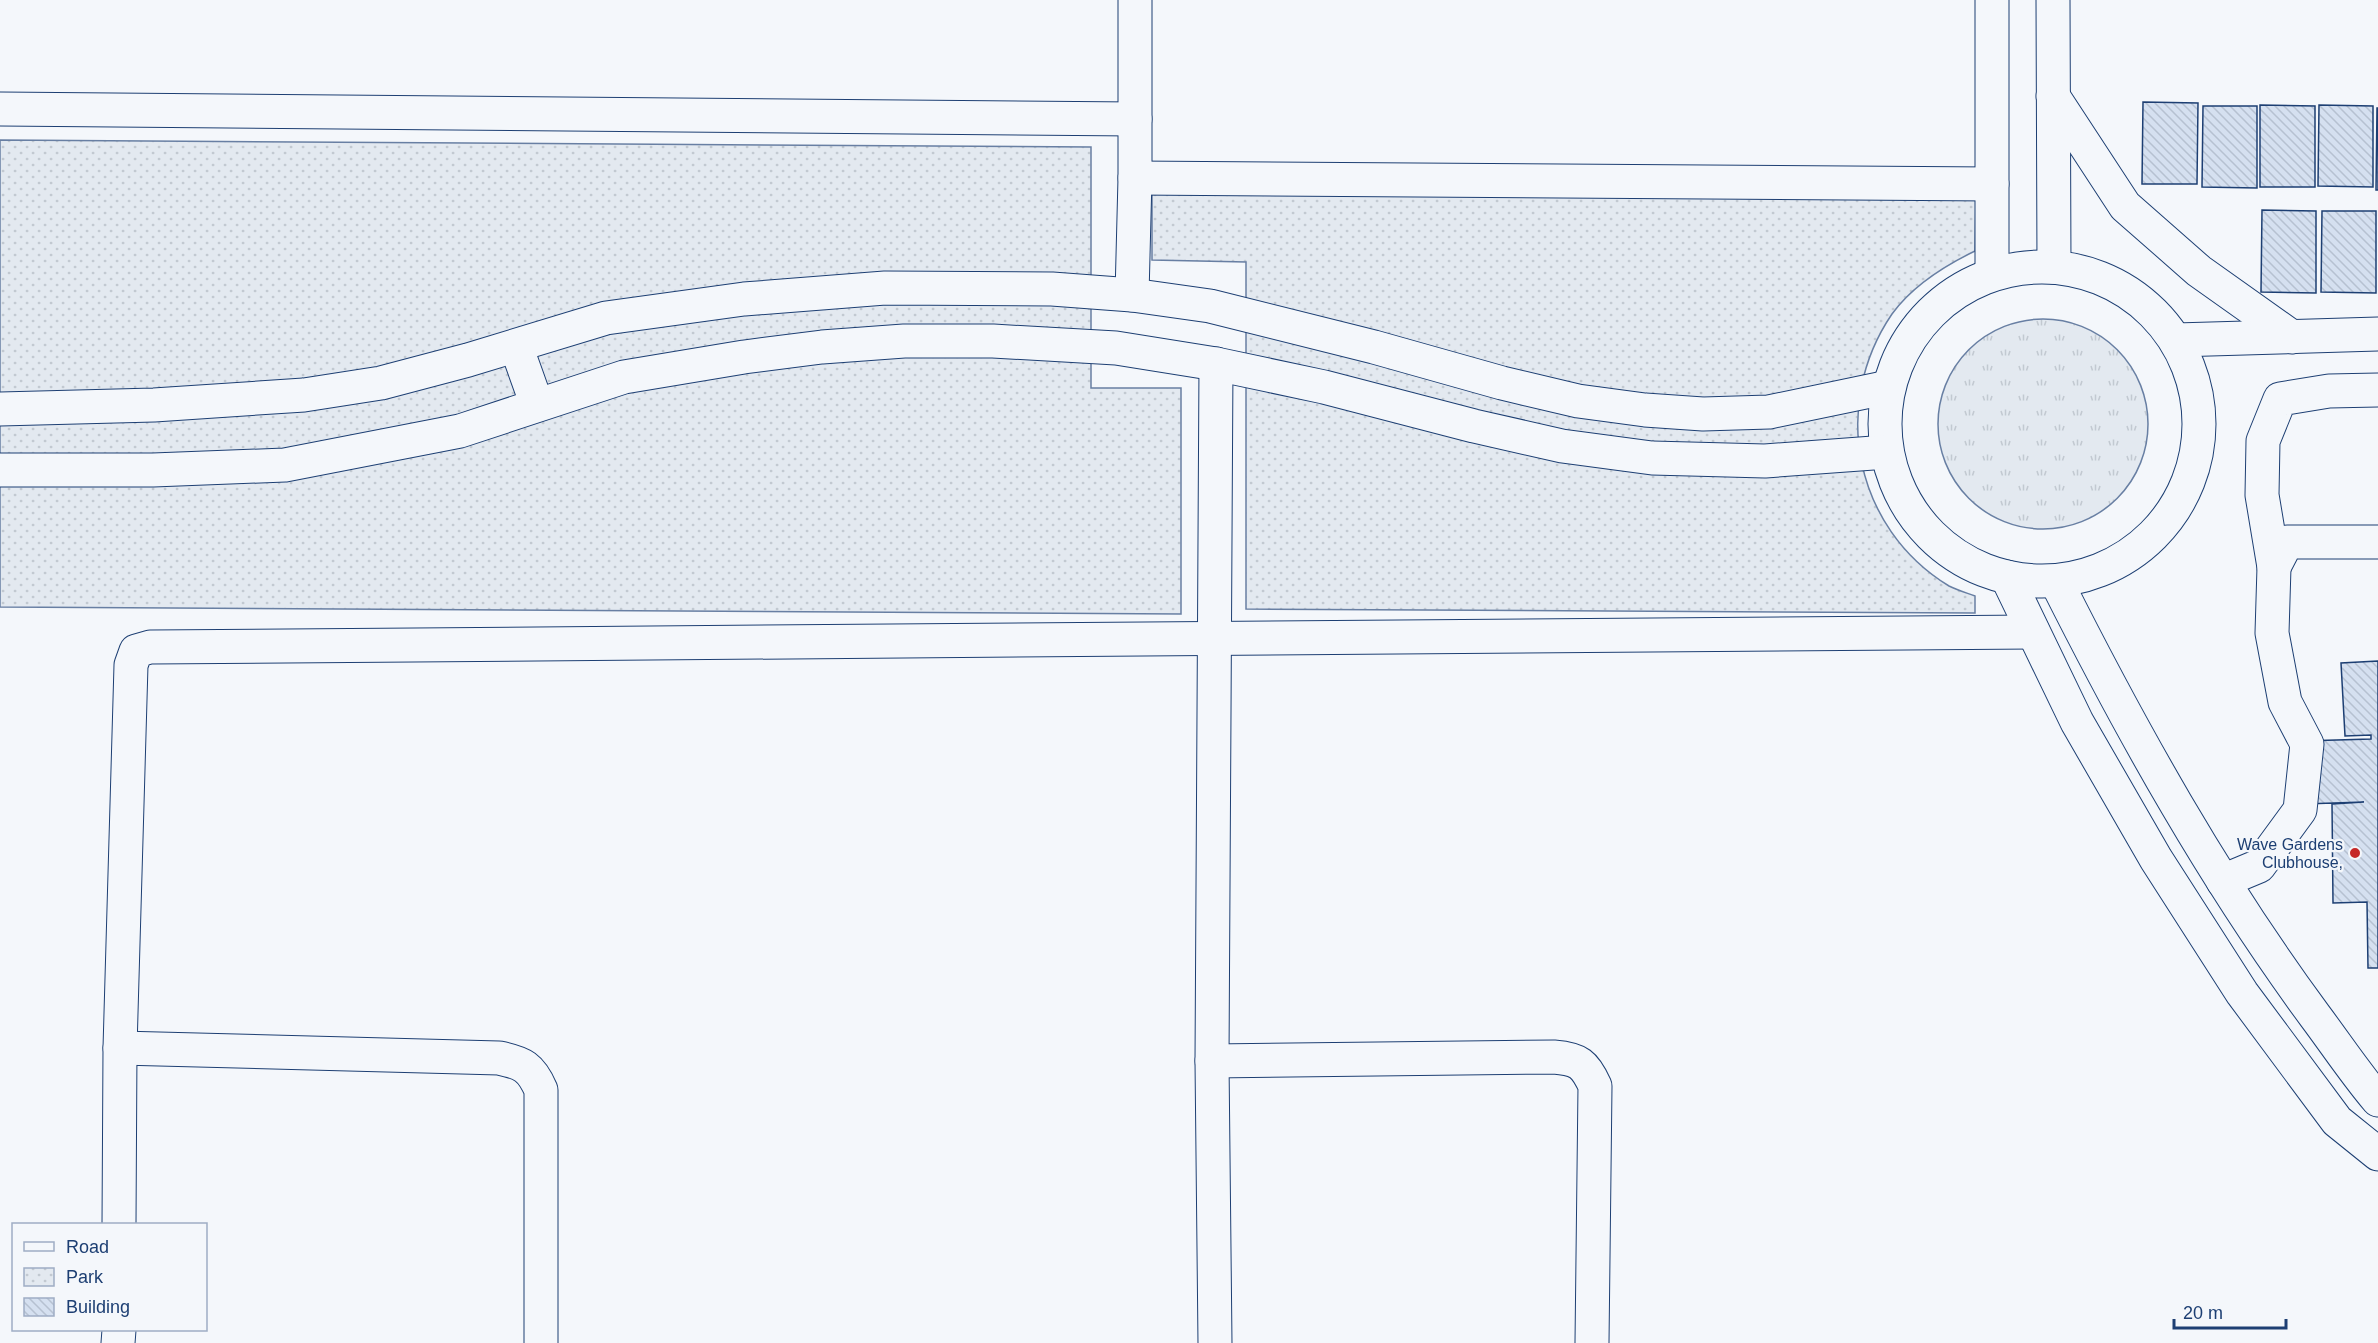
<svg xmlns="http://www.w3.org/2000/svg" width="2378" height="1343" font-family="Helvetica,sans-serif">
<defs>
<pattern id="grass-tufts" width="24" height="20" patternUnits="userSpaceOnUse" patternTransform="scale(1.5)"><rect width="24" height="20" fill="#e3e9f0"/><path d="M3 7l-1-3M5 7V3M7 7l1-3M15 17l-1-3M17 17v-4M19 17l1-3" fill="none" stroke="#c2c9d1"/></pattern>
<pattern id="park-dots" width="8" height="8" patternUnits="userSpaceOnUse" patternTransform="scale(1.5)"><rect width="8" height="8" fill="#e3e9f0"/><path d="M2 2h.1M6 6h.1" fill="none" stroke="#c2c9d1" stroke-width="1.8" stroke-linecap="round"/></pattern>
<pattern id="building-back-hatch" width="6" height="6" patternUnits="userSpaceOnUse" patternTransform="scale(1.5)"><rect width="6" height="6" fill="#d5e0f0"/><path d="M-1 5l2 2M0 0l6 6M5-1l2 2" fill="none" stroke="#b6c1d1"/></pattern>
</defs>
<rect width="100%" height="100%" fill="#f4f7fb"/>
<!-- grass -->
<circle fill="url(#grass-tufts)" stroke="#687fa3" stroke-width="1.5" cx="2043" cy="424" r="105"/>
<!-- park -->
<g fill="url(#park-dots)" stroke="#687fa3" stroke-width="1.5">
<polygon points="0,140 1091,147 1091,388 1181,388 1181,614 0,607"/>
<path d="M 1152,194 L 1976,198 L 1975,251 C 1944,266 1913,285 1892,314 C 1830,405 1854,528 1949,586 C 1957,590 1967,593 1975,596 L 1975,613 L 1246,609 L 1246,262 L 1152,260 Z"/>
</g>
<!-- building -->
<g fill="url(#building-back-hatch)" stroke="#1d3f73" stroke-width="1.5">
<polygon points="2143,102 2198,103 2197,184 2142,184"/>
<polygon points="2260,105 2315,106 2315,187 2260,187"/>
<polygon points="2319,105 2373,106 2373,187 2318,186"/>
<polygon points="2203,106 2257,106 2257,188 2202,187"/>
<polygon points="2377,108 2378,108 2378,190 2376,190"/>
<polygon points="2262,210 2316,211 2316,293 2261,292"/>
<polygon points="2322,211 2376,211 2376,293 2321,292"/>
<polygon points="2378,661 2378,968 2368,968 2367,902 2333,903 2332,804 2364,802 2304,804 2302,741 2371,739 2371,735 2345,736 2341,663"/>
</g>
<g fill="none" stroke-linecap="round" stroke-linejoin="round">
<!-- minor casing -->
<g stroke="#1d3f73" stroke-width="35">
<g id="minor">
<polyline points="1992,0 1992,274"/>
<polyline points="2053,0 2054,267"/>
<polyline points="2053,96 2125,206 2199,271 2292,337"/>
<polyline points="0,109 1135,119"/>
<polyline points="1135,178 1992,184"/>
<circle cx="2042" cy="424" r="157"/>
<polyline points="1132,295 1135,178 1135,0"/>
<polyline points="2176,340 2378,334"/>
<polyline points="516,346 537,405"/>
<polyline points="0,409 154,405 304,395 381,383 468,360 606,318 744,299 885,288 1052,289 1132,295 1210,306 1374,347 1502,383 1578,401 1645,410 1703,414 1769,412 1889,387"/>
<polyline points="0,470 153,470 285,465 460,431 624,377 744,357 822,347 904,341 993,341 1116,348 1216,364 1324,387 1474,426 1562,446 1652,458 1765,461 1887,452"/>
<polyline points="2274,567 2287,542 2378,542"/>
<polyline points="2007,577 2077,722 2156,859 2242,993 2337,1121 2378,1154"/>
<path d="M 2057,583 C 2133,734 2214,879 2315,1016 C 2336,1044 2355,1073 2378,1100"/>
<polyline points="2223,881 2259,866 2300,810 2307,744 2285,702 2272,633 2274,567 2262,495 2263,441 2280,399 2329,391 2378,390"/>
<path d="M 120,1048 L 499,1058 C 523,1063 531,1067 541,1090 L 541,1343"/>
<path d="M 1212,1061 L 1554,1057 C 1579,1059 1585,1064 1595,1086 L 1592,1343"/>
<polyline points="119,1224 120,1048 131,665 136,651 150,647 2033,632"/>
<polyline points="118,1343 119,1330"/>
<polyline points="1215,1343 1212,1061 1216,364"/>
</g>
</g>
<!-- minor -->
<use href="#minor" stroke="#f4f7fb" stroke-width="33"/>
</g>
<!-- markers -->
<circle fill="#c62828" stroke="#f4f7fb" stroke-width="2" cx="2355" cy="853" r="6"/>
<g text-anchor="middle" stroke-width="4.5" stroke-linejoin="round" paint-order="stroke">
<!-- poi labels -->
<g font-size="16" fill="#1d3f73" stroke="#f4f7fb" text-anchor="end">
<text x="2343" y="850">Wave Gardens<tspan x="2343" dy="18">Clubhouse,</tspan></text>
</g>
</g>
<!-- legend -->
<rect x="12" y="1223" width="195" height="108" fill="#f4f7fb" stroke="#9eadc5" stroke-width="1.5"/>
<rect x="24" y="1242" width="30" height="9" fill="#f4f7fb" stroke="#9eadc5" stroke-width="1.5"/>
<text x="66" y="1253" font-size="18" fill="#1d3f73">Road</text>
<rect x="24" y="1268" width="30" height="18" fill="url(#park-dots)" stroke="#9eadc5" stroke-width="1.5"/>
<text x="66" y="1283" font-size="18" fill="#1d3f73">Park</text>
<rect x="24" y="1298" width="30" height="18" fill="url(#building-back-hatch)" stroke="#9eadc5" stroke-width="1.5"/>
<text x="66" y="1313" font-size="18" fill="#1d3f73">Building</text>
<!-- scale -->
<path d="M2174 1319v9h112v-9" fill="none" stroke="#1d3f73" stroke-width="3"/>
<text x="2183" y="1319" font-size="18" fill="#1d3f73" stroke="#f4f7fb" stroke-width="4.5" paint-order="stroke">20 m</text>
</svg>
